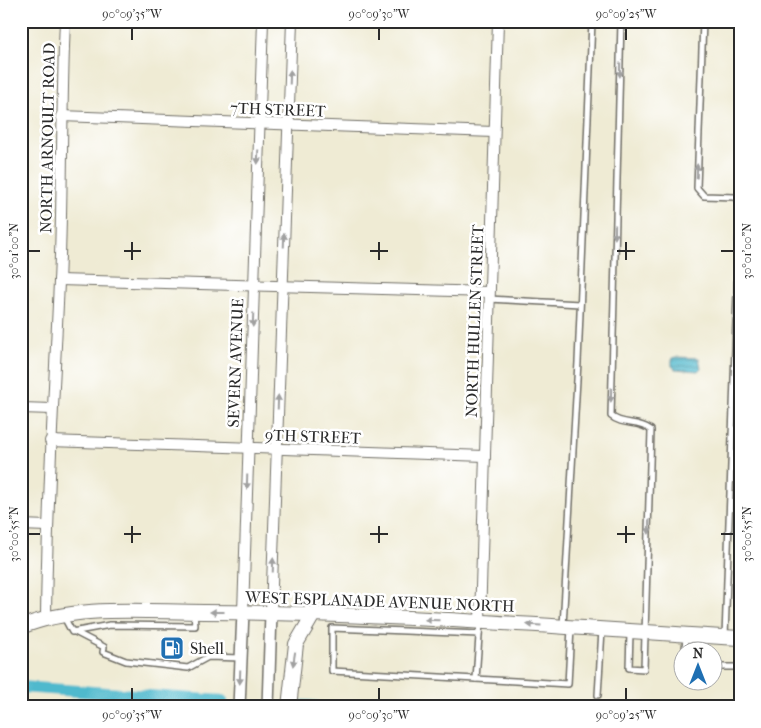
<svg xmlns="http://www.w3.org/2000/svg" width="761" height="728" font-family="'IM FELL French Canon',serif">
<defs>
<pattern id="water-rules" width="6" height="5" patternUnits="userSpaceOnUse" patternTransform="scale(1.25)"><rect width="6" height="5" fill="#50b9cd"/><path d="M0 2.5h6" fill="none" stroke="#4397a7"/></pattern>
</defs>
<rect width="100%" height="100%" fill="#fff"/>
<filter id="ink" filterUnits="userSpaceOnUse"><feTurbulence type="fractalNoise" baseFrequency=".02" numOctaves="2"/><feDisplacementMap in="SourceGraphic" scale="10" xChannelSelector="R" yChannelSelector="G"/><feConvolveMatrix kernelMatrix="1 2 1 2 8 2 1 2 1" color-interpolation-filters="sRGB"/></filter>
<filter id="wash" filterUnits="userSpaceOnUse"><feTurbulence type="fractalNoise" baseFrequency=".0096" numOctaves="4" result="noise"/><feDisplacementMap in="SourceGraphic" scale="20" xChannelSelector="R" yChannelSelector="G"/><feGaussianBlur stdDeviation="1.12" result="paint"/><feColorMatrix in="noise" values="0 0 0 0 0 0 0 0 0 0 0 0 0 0 0 0 0 1.4 0 .05"/><feComposite in="paint" operator="in"/></filter>
<g filter="url(#wash)">
<rect width="100%" height="100%" fill="#efebd4"/>
<!-- water -->
<polygon fill="url(#water-rules)" stroke="#3e727c" points="675,357 699,358 701,368 698,371 675,369 672,366 672,359"/>
<g fill="none" stroke-linecap="round" stroke-linejoin="round">
<!-- canal -->
<g stroke="#50b9cd" stroke-width="12">
<polyline points="21,687 222,701"/>
<polyline points="304,706 317,707"/>
</g>
</g>
</g>
<g filter="url(#ink)">
<g fill="none" stroke-linecap="round" stroke-linejoin="round">
<!-- service casing -->
<g stroke="#706e66" stroke-width="8">
<g id="service">
<path d="M 621,21 L 611,416 C 623,426 638,420 651,430 L 644,669 L 629,668 L 630,633"/>
<polyline points="703,21 697,188 704,196 735,197 740,203"/>
<polyline points="489,299 580,304"/>
<polyline points="64,617 72,632 110,625 195,626 194,612"/>
<polyline points="563,626 578,362 592,21"/>
<polyline points="73,631 104,647 103,652 126,661 188,668 208,657 241,658"/>
<polyline points="479,634 332,628 332,671 568,684 571,628"/>
<polyline points="725,637 740,206"/>
<polyline points="685,650 686,636"/>
<polyline points="714,667 740,667"/>
<polyline points="476,679 480,622"/>
<polyline points="598,695 602,630"/>
</g>
</g>
<!-- minor casing -->
<g stroke="#706e66" stroke-width="12">
<g id="minor">
<polyline points="61,116 494,132"/>
<polyline points="59,280 489,292"/>
<polyline points="21,408 52,409"/>
<polyline points="50,441 485,456"/>
<polyline points="21,525 47,526"/>
<polyline points="243,612 263,21"/>
<polyline points="271,613 292,21"/>
<path d="M 46,618 C 47,505 54,394 59,282 C 63,195 61,108 65,21"/>
<polyline points="480,621 498,21"/>
</g>
</g>
<!-- tertiary casing -->
<g stroke="#706e66" stroke-width="14">
<g id="tertiary">
<polyline points="239,707 243,612"/>
<polyline points="268,707 271,613"/>
</g>
</g>
<!-- secondary casing -->
<g stroke="#706e66" stroke-width="16">
<g id="secondary">
<path d="M 21,627 C 77,604 145,612 204,612 C 383,613 562,627 740,638"/>
<polyline points="289,707 296,644 313,615"/>
</g>
</g>
<!-- service -->
<use href="#service" stroke="#fff" stroke-width="5"/>
<!-- minor -->
<use href="#minor" stroke="#fff" stroke-width="10"/>
<!-- tertiary -->
<use href="#tertiary" stroke="#fff" stroke-width="11"/>
<!-- secondary -->
<use href="#secondary" stroke="#fff" stroke-width="14"/>
</g>
<!-- one-way arrows -->
<defs><path id="oneway-solid" d="M-6-.8H1V-3.2L6.5 0L1 3.2V.8H-6Z" transform="scale(1.25)"/></defs>
<g fill="#a0a0a0">
<use href="#oneway-solid" transform="translate(620 70) rotate(91)"/>
<use href="#oneway-solid" transform="translate(290 77) rotate(-88)"/>
<use href="#oneway-solid" transform="translate(258 157) rotate(92)"/>
<use href="#oneway-solid" transform="translate(697 171) rotate(-88)"/>
<use href="#oneway-solid" transform="translate(615 232) rotate(91)"/>
<use href="#oneway-solid" transform="translate(284 240) rotate(-88)"/>
<use href="#oneway-solid" transform="translate(253 320) rotate(92)"/>
<use href="#oneway-solid" transform="translate(611 395) rotate(91)"/>
<use href="#oneway-solid" transform="translate(278 402) rotate(-88)"/>
<use href="#oneway-solid" transform="translate(247 482) rotate(92)"/>
<use href="#oneway-solid" transform="translate(649 527) rotate(91)"/>
<use href="#oneway-solid" transform="translate(273 565) rotate(-88)"/>
<use href="#oneway-solid" transform="translate(217 612) rotate(-180)"/>
<use href="#oneway-solid" transform="translate(432 620) rotate(-178)"/>
<use href="#oneway-solid" transform="translate(534 625) rotate(-176)"/>
<use href="#oneway-solid" transform="translate(294 659) rotate(99)"/>
<use href="#oneway-solid" transform="translate(240 677) rotate(92)"/>
</g>
</g>
<!-- ticks -->
<path fill="none" stroke="#2b2b2b" stroke-width="2" d="M 132,28 L 132,40M 379,28 L 379,40M 626,28 L 626,40M 132,242 L 132,260M 379,242 L 379,260M 626,242 L 626,260M 28,251 L 40,251M 124,251 L 141,251M 370,251 L 388,251M 617,251 L 635,251M 721,251 L 734,251M 132,526 L 132,543M 379,526 L 379,543M 626,526 L 626,543M 28,534 L 40,534M 124,534 L 141,534M 370,534 L 388,534M 617,534 L 635,534M 721,534 L 734,534M 132,688 L 132,700M 379,688 L 379,700M 626,688 L 626,700"/>
<!-- icons -->
<defs>
<g id="fuel-square" transform="scale(1.25)"><rect x="-9" y="-9" width="18" height="18" rx="4" fill="#1f6fb2" stroke="#fff"/><path d="M-5.5-6h7V0h2V4h1.3V-2.5L3-4.5l.8-.8L6-3V5H2.5V1h-1V6h-7ZM-4.2-4.7v3.2H.2V-4.7Z" fill="#fff"/></g>
</defs>
<g fill-rule="evenodd">
<use href="#fuel-square" x="172" y="648"/>
</g>
<g text-anchor="middle" stroke-width="5" stroke-linejoin="round" paint-order="stroke">
<!-- street labels -->
<g font-size="16" fill="#2b2b2b" stroke="#fff">
<text transform="translate(278 109) rotate(2)" y="6">7TH STREET</text>
<text transform="translate(47 138) rotate(-89)" y="6">NORTH ARNOULT ROAD</text>
<text transform="translate(474 321) rotate(-88)" y="6">NORTH HULLEN STREET</text>
<text transform="translate(235 363) rotate(-88)" y="6">SEVERN AVENUE</text>
<text transform="translate(313 436) rotate(2)" y="6">9TH STREET</text>
<text transform="translate(380 601) rotate(2)" y="6">WEST ESPLANADE AVENUE NORTH</text>
</g>
<!-- poi labels -->
<g font-size="16" fill="#2b2b2b" stroke="#fff" text-anchor="start">
<text x="190" y="654">Shell</text>
</g>
</g>
<!-- margin -->
<rect width="761" height="728" fill="none" stroke="#fff" stroke-width="55"/>
<!-- north arrow -->
<g transform="translate(698 666)"><circle r="24" fill="#ffffff" stroke="#aaaaaa"/>
<path d="M0-4L9 19L0 12L-9 19Z" fill="#1f6fb2"/>
<text y="-8" font-size="14" font-weight="bold" text-anchor="middle" fill="#2b2b2b">N</text>
</g>
<rect x="28" y="28" width="706" height="672" fill="none" stroke="#2b2b2b" stroke-width="2"/>
<g font-size="12" text-anchor="middle" fill="#2b2b2b">
<text x="132" y="18">90°09'35"W</text>
<text x="379" y="18">90°09'30"W</text>
<text x="626" y="18">90°09'25"W</text>
<text transform="translate(14 251) rotate(-90)" y="4">30°01'00"N</text>
<text transform="translate(747 251) rotate(-90)" y="4">30°01'00"N</text>
<text transform="translate(14 534) rotate(-90)" y="4">30°00'55"N</text>
<text transform="translate(747 534) rotate(-90)" y="4">30°00'55"N</text>
<text x="132" y="719">90°09'35"W</text>
<text x="379" y="719">90°09'30"W</text>
<text x="626" y="719">90°09'25"W</text>
</g>
</svg>
